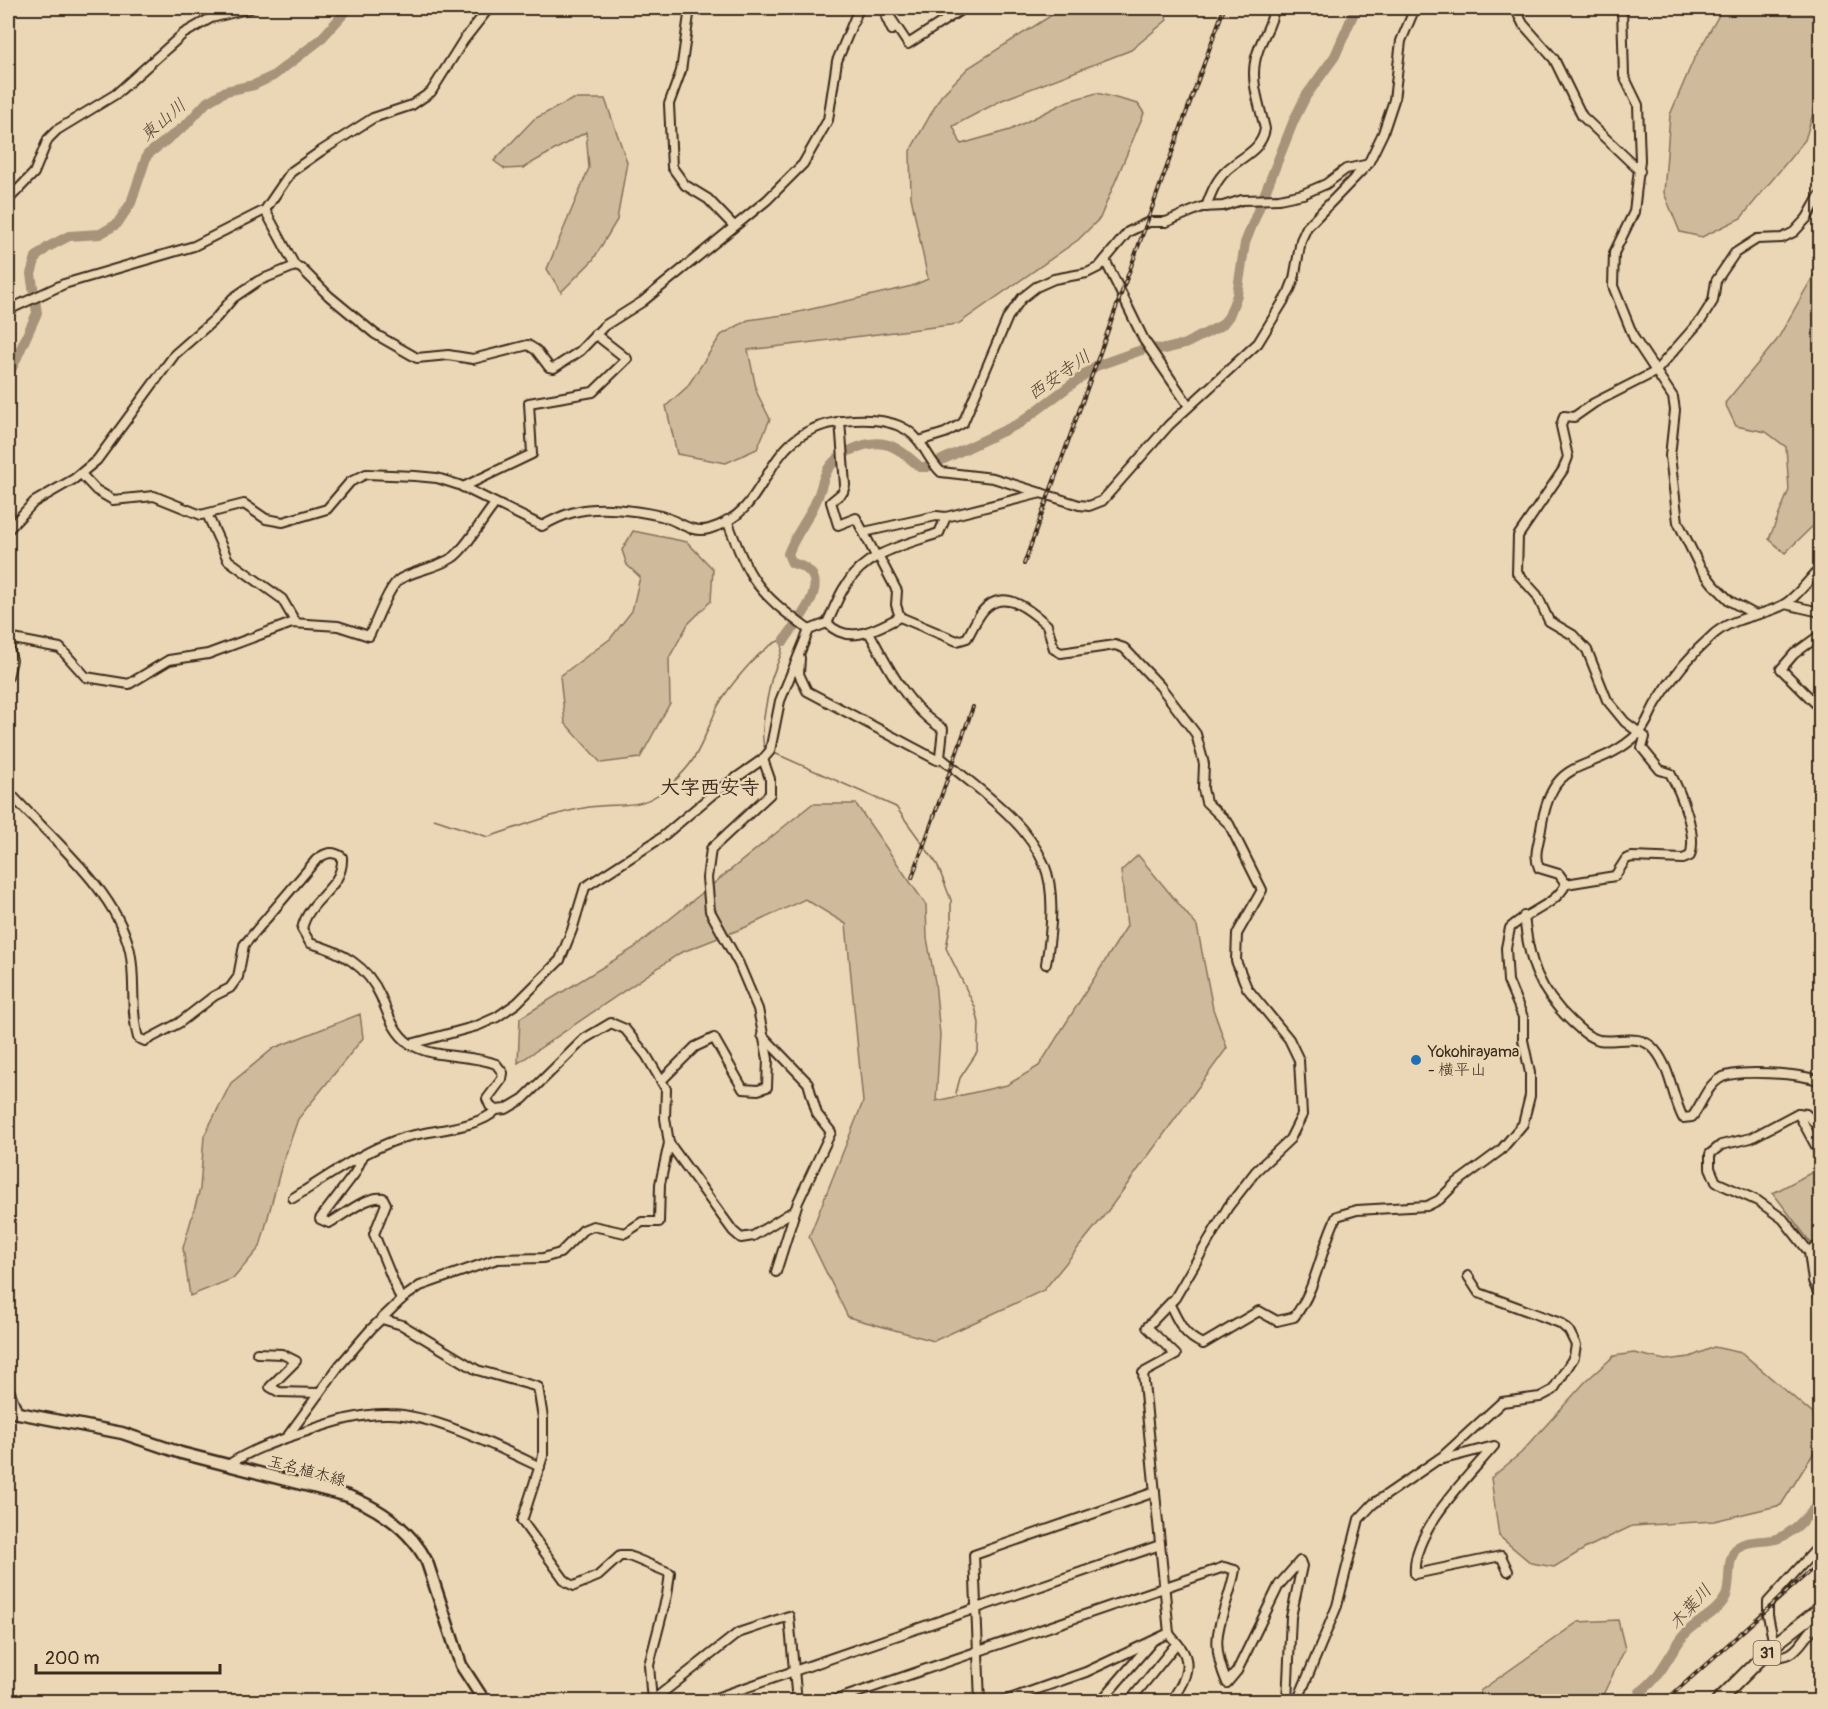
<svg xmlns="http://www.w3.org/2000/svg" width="1828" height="1709" font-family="Pangolin,'Klee One',sans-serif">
<rect width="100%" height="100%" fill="#ebd7b5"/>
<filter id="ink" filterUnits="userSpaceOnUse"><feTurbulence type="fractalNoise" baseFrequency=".0167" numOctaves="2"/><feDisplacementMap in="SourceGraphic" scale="12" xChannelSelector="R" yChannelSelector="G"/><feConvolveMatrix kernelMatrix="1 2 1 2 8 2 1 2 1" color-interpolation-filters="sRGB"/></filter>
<g filter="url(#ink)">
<!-- green -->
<g fill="#cfbb9c" stroke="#85725d" stroke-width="1.5">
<polygon points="1079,8 1164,8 1167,20 1131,50 1002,100 953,126 961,144 1010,130 1068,101 1097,93 1138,104 1144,113 1100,218 1078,240 958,324 748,350 757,393 770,419 757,449 726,463 677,454 666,406 687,387 721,335 748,320 790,314 912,286 928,279 911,197 910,151 941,96 968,68 1055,13"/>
<polygon points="1723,8 1820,8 1820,91 1805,140 1741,218 1702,237 1680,232 1664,193 1670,115 1693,61"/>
<polygon points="573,99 605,99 627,162 617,220 593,260 561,292 547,269 589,168 586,132 523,168 505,169 494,161 534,119"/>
<polygon points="1820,264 1820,519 1785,553 1769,539 1789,490 1786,447 1766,432 1736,426 1725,403 1777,340"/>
<polygon points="633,531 687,542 713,569 711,601 688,624 669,658 670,703 640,758 601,763 565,723 560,676 610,639 632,611 640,577 627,565 622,550"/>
<polygon points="812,804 856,804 926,905 927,938 935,982 940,1035 936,1101 1007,1085 1039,1066 1127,926 1121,871 1138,855 1197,926 1213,1009 1227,1048 1107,1212 1044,1290 934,1341 848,1317 809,1237 863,1102 846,924 805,899 746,927 680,953 518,1063 520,1018 634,948"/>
<polygon points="360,1014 363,1038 298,1119 281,1168 260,1247 234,1278 190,1296 183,1248 200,1189 204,1136 231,1083 274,1048"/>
<polygon points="1820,1168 1820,1255 1773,1193"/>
<polygon points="1714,1347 1742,1353 1813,1414 1820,1443 1781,1505 1714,1521 1632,1526 1586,1548 1554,1567 1531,1563 1499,1536 1491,1478 1521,1453 1586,1381 1614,1356 1634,1353 1665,1360 1690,1357"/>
<polygon points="1618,1620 1625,1649 1600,1701 1483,1701 1480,1691 1578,1622"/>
</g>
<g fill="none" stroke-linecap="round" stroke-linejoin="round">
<!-- stream -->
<g stroke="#7b6955" stroke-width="1.5">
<polyline points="772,752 896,807 937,864 951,900 951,922 946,948 975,1007 979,1023 978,1051 960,1078 956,1093"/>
<path d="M 434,819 L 488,837 C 522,826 554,813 589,807 C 622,802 642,812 670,785 C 679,777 688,768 694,758 C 704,742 709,725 717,708 C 726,690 762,644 782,640 C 785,652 774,668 771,681 C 768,694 757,743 767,751"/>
</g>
<!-- river -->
<g stroke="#a6937a" stroke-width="10">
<polyline points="8,377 37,313 31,274 36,257 48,247 69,236 100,234 117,224 131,203 147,155 186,125 207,102 226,91 254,85 273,76 320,40 349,8"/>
<path d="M 784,641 C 799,618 840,575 792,563 L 788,554 C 795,534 809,519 816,501 C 821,491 822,480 827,471 C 832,462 842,454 851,450 C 883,435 896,446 920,467 L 927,467 L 1020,423 L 1096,366 L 1147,348 L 1165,349 L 1185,344 L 1222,325 L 1229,316 L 1237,295 L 1245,243 L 1294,120 L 1306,96 L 1335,56 L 1356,8"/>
<path d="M 1639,1702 L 1640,1692 C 1662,1677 1669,1653 1685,1634 C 1697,1621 1718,1613 1726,1596 C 1732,1581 1725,1559 1738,1547 C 1748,1539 1767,1543 1779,1538 C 1796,1531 1807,1516 1820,1502"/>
</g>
<!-- street casing -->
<g stroke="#3b2a1e" stroke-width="12">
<g id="street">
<polyline points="690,8 681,71 669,104 672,167 685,185 708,199 733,225"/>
<polyline points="884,8 908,44 964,8"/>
<polyline points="1519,8 1518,14 1523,24 1554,59 1582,116 1640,171"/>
<polyline points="1622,8 1624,76 1638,105 1640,160 1634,212 1614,253 1613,286 1634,338 1673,397 1675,410 1670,456 1678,522 1700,567 1713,584 1730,601 1754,614"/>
<polyline points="886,17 892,30 887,18"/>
<polyline points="8,200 34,173 48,139 57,130 116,94 183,34 211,18 251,8"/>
<path d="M 1206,207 C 1211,193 1216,180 1227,170 C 1242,156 1261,151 1265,129 C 1259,102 1248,77 1258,51 C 1263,35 1272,25 1274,8"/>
<polyline points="265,210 295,266 301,268 329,296 375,334 417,358 448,355 473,359 528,345 536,350 549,367 554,368 580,351 604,326 642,302 767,200 803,164 828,120 837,61 859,8"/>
<polyline points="1105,260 1144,340 1189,406"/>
<polyline points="8,310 64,284 194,246 265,210 291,172 321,151 373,118 412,105 431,92 463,41 489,8"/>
<polyline points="840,421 845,485 843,492 831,502 838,525 856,518 876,556"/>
<polyline points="919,441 945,433 963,423 1008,317 1022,298 1036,287 1054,279 1087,273 1099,267 1128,232 1149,222 1166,222 1202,207 1223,206 1242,200 1279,199 1303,194 1326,184 1346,169 1365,165"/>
<path d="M 81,474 L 96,490 L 113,500 L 154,496 L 201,515 L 244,504 L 266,519 L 283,522 L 327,509 L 350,482 L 366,474 L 415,476 L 437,478 L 459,485 L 542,526 C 551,521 561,516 571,513 C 597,505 635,510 661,516 C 678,520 691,534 709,529 C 780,509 754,426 854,420 C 872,419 891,420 907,430 C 923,440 928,460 941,472 L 993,478 L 1079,505 L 1089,506 L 1102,501 L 1169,425 L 1258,343 L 1289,292 L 1294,279 L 1301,240 L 1307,227 L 1368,164 L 1383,133 L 1394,100 L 1401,41 L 1415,8"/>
<polyline points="463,487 532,454 529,403 593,392 627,359 595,334"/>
<polyline points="207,514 228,560 282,599 296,623"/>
<path d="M 727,520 C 750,581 756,591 809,630"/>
<polyline points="8,530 34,502 74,479 97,460 175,354 216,318 233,298 258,281 295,266"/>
<polyline points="864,532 936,516 946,517 1041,493"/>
<polyline points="878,555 897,591 896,605 900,617"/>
<polyline points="1785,604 1820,612"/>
<path d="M 827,623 C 849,646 876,629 900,617 L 957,641 L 967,638 C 973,628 979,612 988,606 C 1008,590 1032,612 1047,625 L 1054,649 L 1061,653 L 1115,645 L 1124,648 L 1160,686 L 1196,734 L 1204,764 L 1203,789 L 1206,802 L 1229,824 L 1262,890 L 1237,934 L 1236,961 L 1247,988 L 1289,1039 L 1299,1060 L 1302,1115 L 1290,1139 L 1256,1171 L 1228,1207 L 1175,1298 L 1147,1327 L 1176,1355 L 1143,1373 L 1169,1633 C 1172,1639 1177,1642 1181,1648 C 1194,1666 1182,1686 1170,1702"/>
<path d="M 869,632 C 887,666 909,709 943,729 L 940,757 C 976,788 1025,819 1044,864 C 1056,892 1051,935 1046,964"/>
<polyline points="1820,635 1794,654 1781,669 1820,708"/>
<path d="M 8,638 L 60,648 L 86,677 L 129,684 L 169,660 L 208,654 L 292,623 L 338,626 L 369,636 C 376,623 389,585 400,579 C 415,570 436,568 452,558 C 465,550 483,518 495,504"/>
<polyline points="8,645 12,660 8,677"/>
<polyline points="800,658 799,674 807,691 937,760"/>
<path d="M 8,791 C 48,836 116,889 130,951 C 136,980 130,1009 138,1038 L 145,1041 L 179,1023 L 214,996 L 230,988 L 238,977 L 244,945 L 316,860 C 325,853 332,850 342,857 C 344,889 309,897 302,929 L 310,943 C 342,952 367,965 381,997 C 388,1014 394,1033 410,1044 C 436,1060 468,1053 496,1064 L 503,1073 L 502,1079 L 487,1099 L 490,1106 L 496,1110 L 506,1109 L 523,1099 L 584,1039 L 611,1023 L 625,1029 L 646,1055 L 666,1089 L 665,1118 L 669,1143 L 660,1184 L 659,1222 L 642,1222 L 625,1233 L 593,1226 L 583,1230 L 560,1253 L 543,1258 L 497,1259 L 420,1286 L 403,1298 L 371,1329 L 339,1366 L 287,1437"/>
<path d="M 1566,884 L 1615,876 L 1626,859 L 1632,857 L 1683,859 L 1690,856 C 1698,834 1681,793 1670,773 L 1660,770 L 1642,748 L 1645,737 L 1625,722 L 1607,700 L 1587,650 L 1573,635 L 1549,621 L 1537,595 L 1517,573 L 1518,536 L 1563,470 L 1568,457 L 1561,426 L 1564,416 L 1574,417 L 1594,403 L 1655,372 L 1701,320 L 1713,301 L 1716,281 L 1735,253 L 1757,239 L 1782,238 L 1794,232 L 1807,218 L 1820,195"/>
<path d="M 1566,884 L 1559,874 L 1539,868 C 1533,855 1539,843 1541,829 C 1553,749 1591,778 1638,734 C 1646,727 1650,713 1656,703 C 1672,677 1691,654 1714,634 C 1736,615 1763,617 1785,604 C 1798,595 1810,579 1820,568"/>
<path d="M 1524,916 C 1529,962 1538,990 1572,1022 C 1581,1030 1587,1037 1599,1040 C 1618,1043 1640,1032 1655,1050 C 1671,1069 1672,1097 1683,1118 L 1692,1117 C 1701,1106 1706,1087 1719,1079 C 1735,1068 1802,1074 1820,1081"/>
<polyline points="762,1035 808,1083 817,1114 831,1132 798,1202 776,1272"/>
<path d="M 411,1044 L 477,1026 L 497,1017 L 517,1003 L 560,960 L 572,930 L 585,887 L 661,838 L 713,794 L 763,759 L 770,751 L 780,701 L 809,630 L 827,623 C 834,610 838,596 846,585 C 866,552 905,545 939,533 L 946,517"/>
<polyline points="662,1080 695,1047 714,1038 743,1089 758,1090 767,1087 768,1059 758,1009 739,964 710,911 707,878 711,849 770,794 770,779 763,759"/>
<polyline points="1798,1113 1818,1150 1820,1171"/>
<polyline points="1820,1128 1806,1114 1798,1113 1751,1138 1721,1145 1710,1154 1710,1168 1716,1182 1758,1201 1783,1219 1809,1252 1813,1281 1820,1297"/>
<polyline points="669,1143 733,1231 741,1238 753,1236 795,1210"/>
<path d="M 363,1156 L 355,1173 L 320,1219 L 329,1223 C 343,1216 367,1195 383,1198 L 386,1204 L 374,1234 L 401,1300"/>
<path d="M 293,1198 C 327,1177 361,1152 399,1139 C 424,1130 479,1129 496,1110"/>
<polyline points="1809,1252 1820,1244"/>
<path d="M 1170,1305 C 1179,1323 1184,1336 1203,1344 L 1259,1311 L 1277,1321 L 1294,1317 C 1316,1291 1321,1247 1337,1216 L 1357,1210 L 1427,1206 L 1439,1200 L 1455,1184 L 1501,1150 L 1523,1124 L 1530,1096 L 1530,1073 L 1523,1040 L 1523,1017 L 1508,981 L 1506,948 L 1510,928 C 1527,911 1554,907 1566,884"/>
<polyline points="382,1319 402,1325 477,1370 538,1387 543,1418 543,1456 522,1521 566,1582 574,1586 598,1576 620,1556 629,1556 670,1573 667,1595 649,1665 652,1702"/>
<polyline points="257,1353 282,1354 296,1361 270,1387 279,1392 319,1393"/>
<polyline points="8,1387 18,1413"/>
<path d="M 1440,1460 L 1494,1446 C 1468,1477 1411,1532 1415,1574 L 1501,1556 L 1508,1571"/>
<path d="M 228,1465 C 252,1449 277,1441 304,1432 C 331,1423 360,1413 389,1414 C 432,1414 500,1448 540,1467"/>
<polyline points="1774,1645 1768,1615 1768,1602 1820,1545"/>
<path d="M 1763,1656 C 1800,1661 1797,1643 1820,1621"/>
<polyline points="652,1701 738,1633 789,1616 797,1702"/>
<polyline points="704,1702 1160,1545"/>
<path d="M 830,1702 L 1224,1567 L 1235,1570 C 1226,1618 1205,1632 1227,1683 L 1237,1671 L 1279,1585 L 1300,1561 L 1302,1566 L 1291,1617 L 1287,1702"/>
<polyline points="980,1702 974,1555 1155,1492"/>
<polyline points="1001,1702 1086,1672 1169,1633"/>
<polyline points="1100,1702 1151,1643"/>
<polyline points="1129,1702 1177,1643"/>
<polyline points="1297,1702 1337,1606 1359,1519 1373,1504 1443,1456 1502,1402 1540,1397 1553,1390 1574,1357 1576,1345 1569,1331 1560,1323 1479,1293 1468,1276"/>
</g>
</g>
<!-- secondary casing -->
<g stroke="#3b2a1e" stroke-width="15">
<path id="secondary" d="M 8,1411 L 122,1433 L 181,1453 L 348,1496 C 380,1509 411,1530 427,1562 L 461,1665 L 485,1702"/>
</g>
<!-- primary casing -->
<g stroke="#3b2a1e" stroke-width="16">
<polyline id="primary" points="1717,1702 1774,1645 1820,1609"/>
</g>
<!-- street -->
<use href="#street" stroke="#ebd7b5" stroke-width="8"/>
<!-- secondary -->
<use href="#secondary" stroke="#ebd7b5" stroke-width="10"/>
<!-- primary -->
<use href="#primary" stroke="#ebd7b5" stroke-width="12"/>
<!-- rail casing -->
<g stroke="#3b2a1e" stroke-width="4">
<g id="rail">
<polyline points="1024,564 1224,8"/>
<polyline points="912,878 973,707"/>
<polyline points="1664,1702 1820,1562"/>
</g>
</g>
<!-- rail -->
<use href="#rail" stroke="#ebd7b5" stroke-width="1.5" stroke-dasharray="4.5" stroke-linecap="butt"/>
</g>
</g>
<!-- markers -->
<circle fill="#1f6fb2" stroke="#ebd7b5" stroke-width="2" cx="1416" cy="1060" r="6"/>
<g text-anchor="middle" stroke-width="4.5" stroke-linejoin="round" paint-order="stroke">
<!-- shield labels -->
<rect fill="#ebd7b5" stroke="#705e4b" stroke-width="1.5" x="1753.5" y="1641" width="27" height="24" rx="4.5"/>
<g font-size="15" font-weight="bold" fill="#3b2a1e">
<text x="1767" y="1658">31</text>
</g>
<!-- poi labels -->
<g font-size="16" fill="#3b2a1e" stroke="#ebd7b5" text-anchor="start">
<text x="1428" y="1057">Yokohirayama<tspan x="1428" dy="18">- 横平山</tspan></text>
</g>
<!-- street labels -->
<g font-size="16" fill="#3b2a1e" stroke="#ebd7b5">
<text transform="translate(307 1470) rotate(15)" y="6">玉名植木線</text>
</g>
<!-- water labels -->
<g font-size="18" font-style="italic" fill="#564435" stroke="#ebd7b5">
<text transform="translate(163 120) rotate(-41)" y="6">東山川</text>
<text transform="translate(1059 375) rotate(-35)" y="6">西安寺川</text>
<text transform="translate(1690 1607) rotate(-48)" y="6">木葉川</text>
</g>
<!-- quarter labels -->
<g font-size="20" font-weight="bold" fill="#3b2a1e" stroke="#ebd7b5">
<text x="710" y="794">大字西安寺</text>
</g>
</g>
<!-- margin -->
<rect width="1828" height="1709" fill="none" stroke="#ebd7b5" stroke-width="30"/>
<rect x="15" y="15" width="1798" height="1679" fill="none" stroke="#3b2a1e" stroke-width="2" filter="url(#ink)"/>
<!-- scale -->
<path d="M36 1664v9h184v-9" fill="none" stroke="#3b2a1e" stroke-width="3"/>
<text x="45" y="1664" font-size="18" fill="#3b2a1e" stroke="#ebd7b5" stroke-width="4.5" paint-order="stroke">200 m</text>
</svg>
